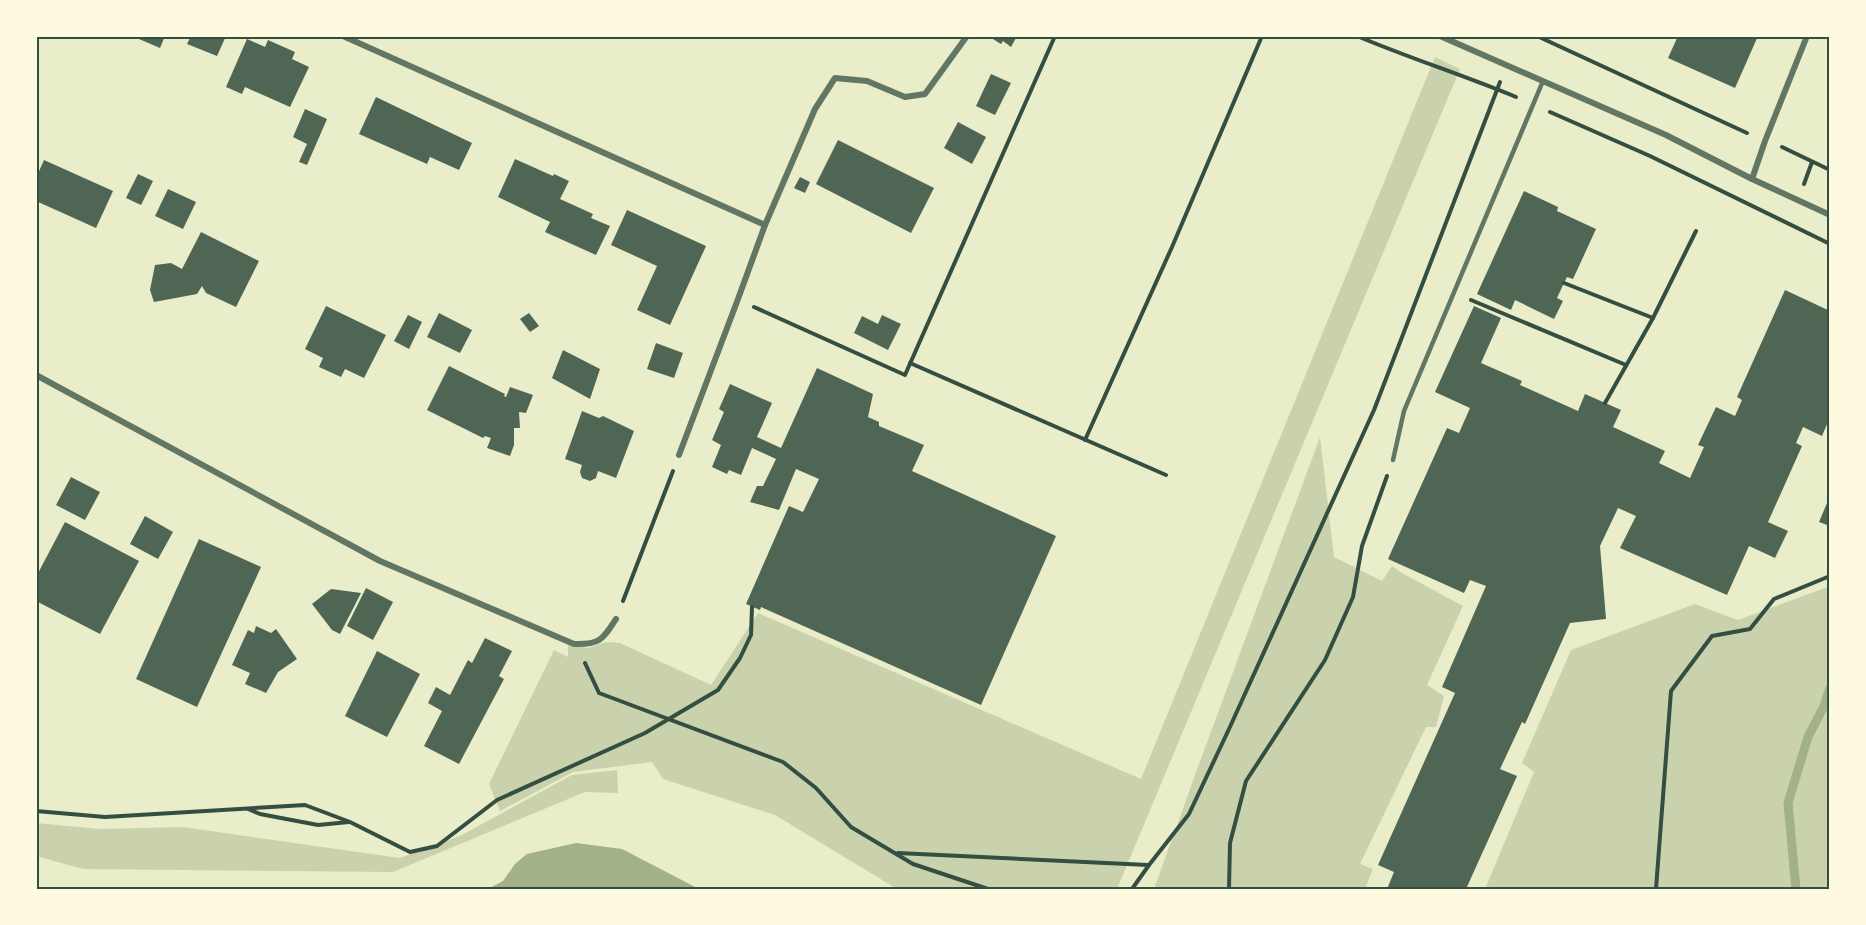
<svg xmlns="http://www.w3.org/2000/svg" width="1866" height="925" font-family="'Noto Serif',serif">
<rect width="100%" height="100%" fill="#e9edc9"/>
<!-- green -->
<g fill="#cad2ad">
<polygon points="1435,57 1460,69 1117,889 897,889 775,815 663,779 652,762 573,772 500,811 489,784 554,650 568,657 568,643 587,648 606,642 620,643 711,685 758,613 1141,779"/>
<polygon points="1320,437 1334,557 1382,581 1392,566 1402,573 1463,606 1427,685 1444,696 1436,727 1426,727 1360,864 1373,869 1365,889 1154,889 1199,764"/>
<polygon points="1830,586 1830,889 1485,889 1534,772 1522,763 1571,650 1695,604 1738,620"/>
<polygon points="617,770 618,793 585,792 393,872 83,869 36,856 36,823 100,829 183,827 400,858 460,836 572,775"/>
</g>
<!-- water -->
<polygon fill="#a3b18a" points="576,843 622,849 699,889 488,889 503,881 515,864 527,854"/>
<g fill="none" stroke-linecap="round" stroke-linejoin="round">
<!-- stream -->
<polyline stroke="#a3b18a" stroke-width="9" points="1796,889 1788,803 1808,737 1824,706 1830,688"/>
</g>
<!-- building -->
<g fill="#4f6655">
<polygon points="132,36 165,36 160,48"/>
<polygon points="191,36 226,36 217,56 187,44"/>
<polygon points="988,36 1012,36 1016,38 1011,47 1003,41 1001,44"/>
<polygon points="1678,36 1758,36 1735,88 1668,58"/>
<polygon points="247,39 265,47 268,40 295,52 292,59 309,67 290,107 245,87 242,94 226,87"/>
<polygon points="991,74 1011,83 995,115 976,106"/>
<polygon points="376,97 472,143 459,170 430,157 427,164 359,134"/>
<polygon points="305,109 327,119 307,165 299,162 307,144 293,137"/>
<polygon points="958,122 986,137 972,164 944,148"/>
<polygon points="838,140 934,188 911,233 816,184"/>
<polygon points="515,159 553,176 554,174 569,181 560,199 593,214 591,218 610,226 596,255 545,232 550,222 498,197"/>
<polygon points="44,160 113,191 96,228 36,201 36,178"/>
<polygon points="138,174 153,181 141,205 126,198"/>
<polygon points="800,177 810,182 805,193 794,188"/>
<polygon points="168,189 196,202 183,229 155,216"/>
<polygon points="1524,191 1558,207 1557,211 1596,229 1573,279 1567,277 1564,283 1557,298 1563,301 1554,319 1515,300 1511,310 1477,294"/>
<polygon points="627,210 706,246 670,325 637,310 657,266 611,245"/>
<polygon points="201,232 259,261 236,307 206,293 202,286 197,294 154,302 150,290 155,265 171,263 182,269"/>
<polygon points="1785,290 1830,311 1830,417 1822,436 1803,427 1796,443 1802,446 1768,522 1788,531 1775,558 1749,546 1727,595 1620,548 1636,516 1618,508 1600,546 1606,619 1570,623 1525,724 1522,722 1500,769 1517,776 1466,889 1387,889 1394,872 1378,865 1455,693 1442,687 1486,586 1470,580 1464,593 1388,559 1447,428 1459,433 1470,408 1435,392 1474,306 1501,318 1481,363 1522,381 1520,385 1578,411 1585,394 1621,410 1613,427 1665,451 1659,463 1690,478 1704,447 1698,445 1716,407 1735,416 1742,400 1737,397"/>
<polygon points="326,306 386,335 364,378 345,369 341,377 319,367 323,358 305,349"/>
<polygon points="439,313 472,330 460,353 427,337"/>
<polygon points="529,313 539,326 530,332 520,319"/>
<polygon points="408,315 422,322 409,349 394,341"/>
<polygon points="882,315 901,324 888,350 854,333 862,316 878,324"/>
<polygon points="656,343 683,353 674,378 647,369"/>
<polygon points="563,350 600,369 590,399 552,378"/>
<polygon points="449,366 505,394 504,396 506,397 510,387 533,395 526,413 519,412 520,428 514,428 514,445 510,456 487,448 491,438 485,436 483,438 427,410"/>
<polygon points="817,368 873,394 868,417 879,422 879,426 924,445 912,471 1056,536 981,705 761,607 760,610 746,604 789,506 803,512 819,479 796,469 779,510 750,502 757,486 763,486 776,459 752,448 741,475 729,470 727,474 712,467 721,445 712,440 724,412 719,409 730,384 772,403 757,437 781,448"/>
<polygon points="582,411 599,418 603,416 634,431 616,478 598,471 596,478 590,481 582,478 580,472 582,465 565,459"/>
<polygon points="71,477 100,492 85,520 56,505"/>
<polygon points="1830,496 1830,526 1819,522"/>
<polygon points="145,516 173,532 158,559 130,544"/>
<polygon points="65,522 139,561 100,634 36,601 36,577"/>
<polygon points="199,539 261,567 197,707 136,679"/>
<polygon points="366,588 393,602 373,640 347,626"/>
<polygon points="331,589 361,593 340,634 332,630 312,604"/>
<polygon points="256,626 271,633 276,629 297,659 278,672 266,693 245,684 250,673 232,665 248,630 254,633"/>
<polygon points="485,638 512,651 499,676 504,679 459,764 424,746 442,711 428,703 436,687 450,695 468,660 472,663"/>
<polygon points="377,651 420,674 387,737 345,716"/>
</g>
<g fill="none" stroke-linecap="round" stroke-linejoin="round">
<!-- path -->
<g stroke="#344e41" stroke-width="4">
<path d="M 1357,36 C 1409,58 1463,75 1516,97"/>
<polyline points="1537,36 1747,133"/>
<polyline points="1550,112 1650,156 1830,244"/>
<polyline points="1782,147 1830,170"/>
<polyline points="1804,184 1812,162"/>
<polyline points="1564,283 1653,318"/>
<polyline points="1471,300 1626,365"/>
<polyline points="754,307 905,375 1055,36"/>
<polyline points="910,363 1166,475"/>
<polyline points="1605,403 1653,318 1696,231"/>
<polyline points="1085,440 1172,247 1262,36"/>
<polyline points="623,601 673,471"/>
<polyline points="585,663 599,693 783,762 816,788 851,827 913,864 988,889"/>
<polyline points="248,809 260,814 318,825 349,822"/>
<polyline points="36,811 105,817 305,805 350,822 410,852 437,846 497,800 645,733 718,690 740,658 751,635 752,607"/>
<polyline points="898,853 1148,865"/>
<polyline points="1132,889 1149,865 1189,814 1229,729 1374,410 1500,82"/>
<polyline points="1229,889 1230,843 1246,781 1325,660 1353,597 1362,546 1387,476"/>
<polyline points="1656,889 1671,691 1712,636 1750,629 1774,599 1830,576"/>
</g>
<!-- service -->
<polyline stroke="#617663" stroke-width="4.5" points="1393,460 1404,411 1543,81"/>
<!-- minor -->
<g stroke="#617663" stroke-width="6">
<polyline points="343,36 765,225"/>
<polyline points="1440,36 1666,135 1752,179 1830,215"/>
<polyline points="1752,179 1765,141 1807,36"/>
<path d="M 36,375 L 380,561 L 574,644 C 600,645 603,639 616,619"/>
<polyline points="679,455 738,299 765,225 815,109 835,78 867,81 905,97 925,94 967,36"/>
</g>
</g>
<!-- border -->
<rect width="1866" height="925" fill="none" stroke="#fefae0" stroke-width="75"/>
<rect x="38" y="38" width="1790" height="850" fill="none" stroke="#344e41" stroke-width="2"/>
</svg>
